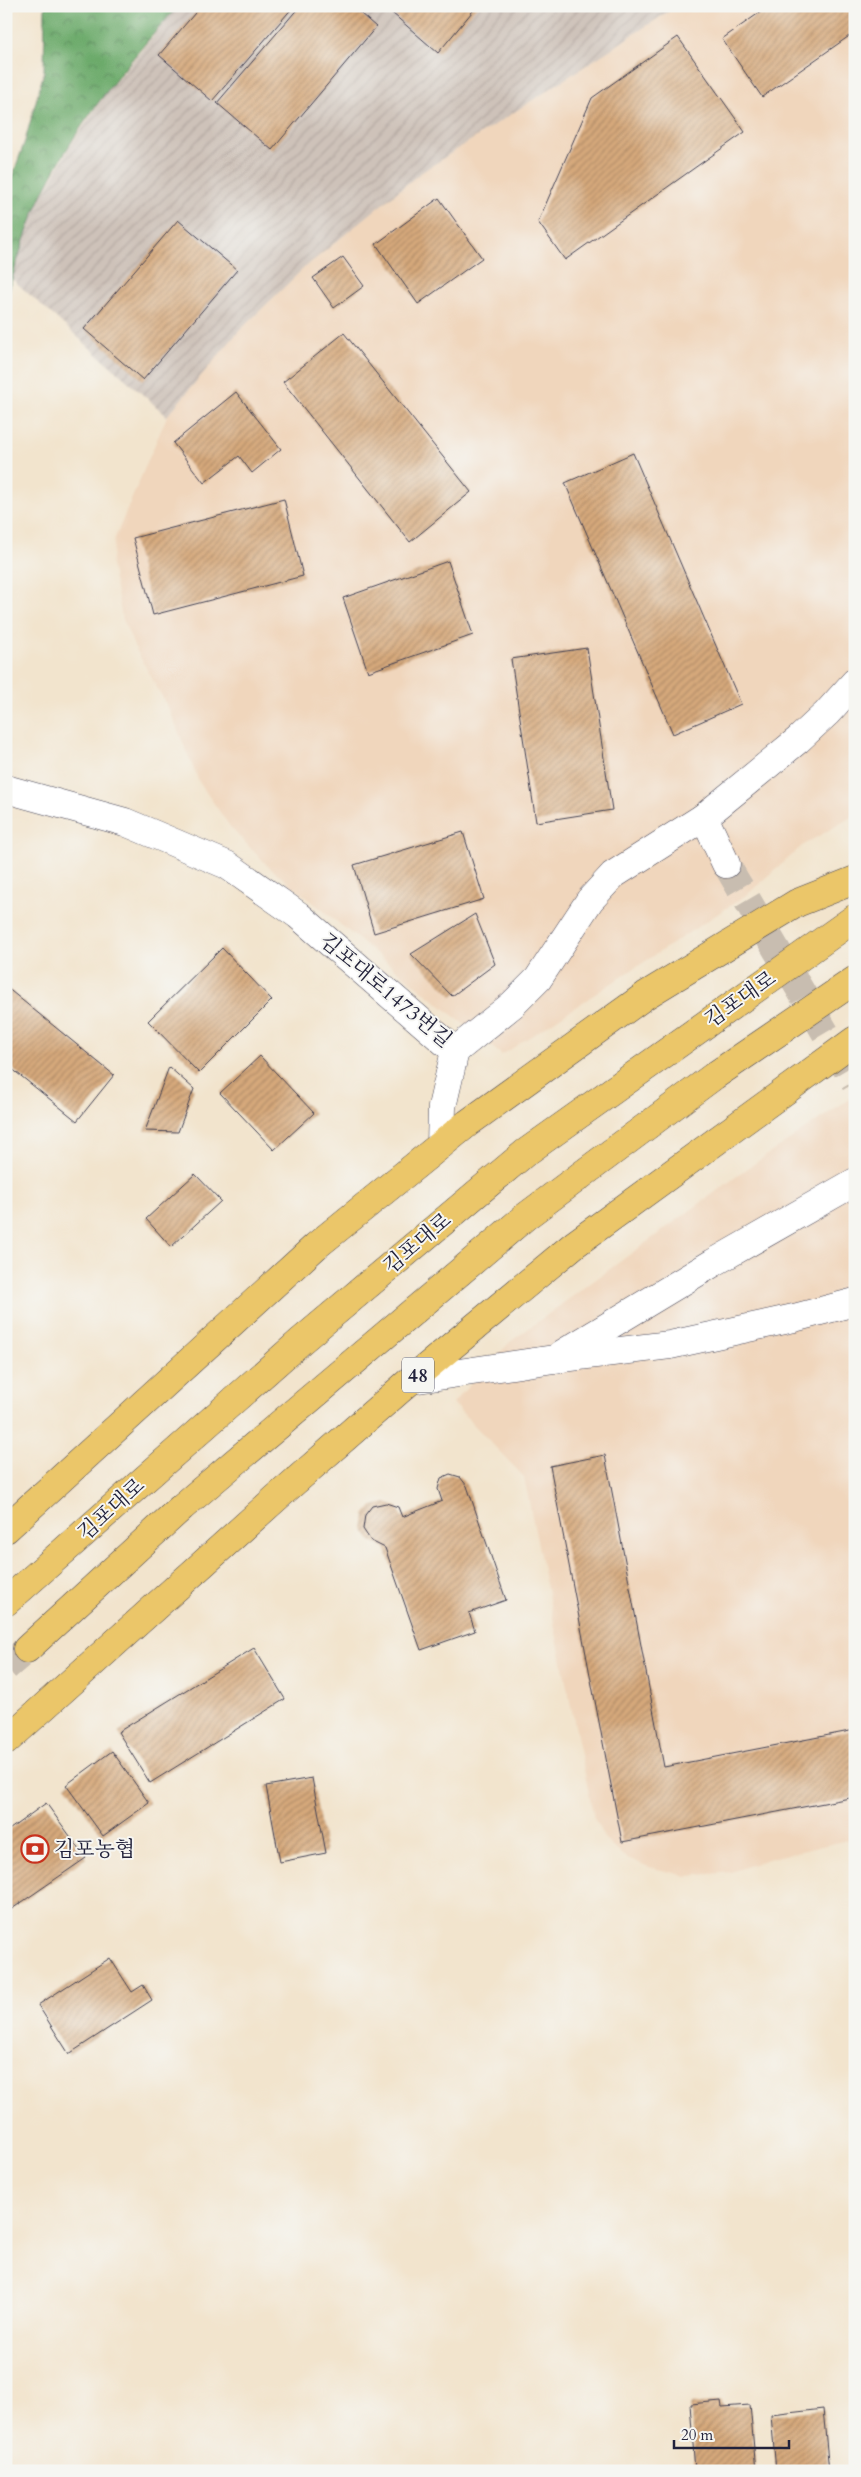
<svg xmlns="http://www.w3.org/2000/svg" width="861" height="2477" font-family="Cardo,'Noto Serif KR',serif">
<defs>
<pattern id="industrial-furrows" width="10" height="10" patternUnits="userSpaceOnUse" patternTransform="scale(1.25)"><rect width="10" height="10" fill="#cec2b9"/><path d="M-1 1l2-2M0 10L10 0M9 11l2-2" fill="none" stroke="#b1a6a0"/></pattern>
<pattern id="forest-crowns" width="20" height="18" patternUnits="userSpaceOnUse" patternTransform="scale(1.25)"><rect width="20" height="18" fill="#6caa6b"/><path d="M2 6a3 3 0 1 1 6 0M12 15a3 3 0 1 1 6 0" fill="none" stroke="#588a59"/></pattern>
<pattern id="building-hatch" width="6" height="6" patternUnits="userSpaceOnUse" patternTransform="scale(1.25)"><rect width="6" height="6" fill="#d6a97b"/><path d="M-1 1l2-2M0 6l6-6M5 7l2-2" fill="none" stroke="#ad8966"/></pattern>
</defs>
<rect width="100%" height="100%" fill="#f6f6f2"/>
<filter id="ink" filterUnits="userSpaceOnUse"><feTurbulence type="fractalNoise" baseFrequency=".02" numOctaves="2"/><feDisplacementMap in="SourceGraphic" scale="10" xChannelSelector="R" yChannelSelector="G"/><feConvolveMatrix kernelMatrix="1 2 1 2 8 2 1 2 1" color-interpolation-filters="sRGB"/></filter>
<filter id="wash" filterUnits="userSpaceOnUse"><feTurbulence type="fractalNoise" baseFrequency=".0096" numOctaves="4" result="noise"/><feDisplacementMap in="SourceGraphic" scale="20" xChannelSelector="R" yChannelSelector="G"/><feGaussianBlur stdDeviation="1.12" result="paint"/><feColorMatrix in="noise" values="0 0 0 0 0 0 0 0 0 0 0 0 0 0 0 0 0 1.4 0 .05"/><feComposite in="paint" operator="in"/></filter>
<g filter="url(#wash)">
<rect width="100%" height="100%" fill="#f2e4cd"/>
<!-- built -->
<g fill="#f0d6bc">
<polygon points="677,6 855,6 855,815 803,845 748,894 502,1055 269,867 231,828 199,782 170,711 134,646 122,617 111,565 115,538 167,416 239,331 304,268 419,174"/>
<polygon points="855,1095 855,1838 768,1859 731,1872 687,1876 649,1867 623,1856 604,1838 594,1818 524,1477 453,1403 510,1342 751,1166"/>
</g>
<!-- industrial -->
<polygon fill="url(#industrial-furrows)" points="178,6 677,6 419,174 304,268 239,331 167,416 12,279 20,249 39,202 69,148 105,94"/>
<!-- forest -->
<path fill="url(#forest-crowns)" stroke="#476653" d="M 45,6 L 178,6 C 125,66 71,130 38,204 C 24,236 15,268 6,301 L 6,194 L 25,141 L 44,72 Z"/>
<g id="blocks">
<!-- building -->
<g fill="url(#building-hatch)">
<polygon points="201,6 294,6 212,101 159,55"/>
<polygon points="300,6 352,6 376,27 272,150 217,103"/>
<polygon points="384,6 477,6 438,53"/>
<polygon points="769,6 855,6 855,32 762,97 722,39"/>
<polygon points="678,37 745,132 565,260 538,222 592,98"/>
<polygon points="439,198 482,258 418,304 376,244"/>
<polygon points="178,220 237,270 143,380 84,329"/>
<polygon points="343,257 364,286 334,308 313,278"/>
<polygon points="344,333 471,492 410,542 283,382"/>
<polygon points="236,392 281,449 252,473 239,456 204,483 173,443"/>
<polygon points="633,453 741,704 673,734 565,483"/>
<polygon points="284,499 303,576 153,615 133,538"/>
<polygon points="448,561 473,635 368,672 343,598"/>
<polygon points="587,648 612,810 536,822 511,659"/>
<polygon points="463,832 484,899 374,933 354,865"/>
<polygon points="475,914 495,964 452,996 411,954"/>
<polygon points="222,948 272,1000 199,1073 148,1021"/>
<polygon points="6,987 114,1075 77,1121 6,1064"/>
<polygon points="260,1056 314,1113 274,1150 220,1093"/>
<polygon points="169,1067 194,1089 178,1132 145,1131"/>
<polygon points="195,1174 221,1201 171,1247 146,1219"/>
<polygon points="605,1455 664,1767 855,1730 855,1797 622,1842 550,1466"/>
<polygon points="450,1474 460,1477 467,1486 506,1600 469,1613 475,1631 421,1650 385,1548 371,1541 363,1529 365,1515 372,1506 386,1503 398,1507 402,1517 442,1501 438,1489 441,1478"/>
<polygon points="254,1648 285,1699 150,1783 118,1732"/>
<polygon points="112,1751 149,1803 103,1836 66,1785"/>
<polygon points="312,1778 326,1853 280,1862 266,1786"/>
<polygon points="46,1803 86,1858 6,1913 6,1832"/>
<polygon points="110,1958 132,1992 143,1985 152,2000 69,2054 38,2005"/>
<polygon points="721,2401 722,2407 750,2405 756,2471 695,2471 690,2404"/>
<polygon points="823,2409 829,2471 776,2471 771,2415"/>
</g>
</g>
</g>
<g filter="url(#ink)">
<use href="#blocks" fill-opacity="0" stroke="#413f51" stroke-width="1"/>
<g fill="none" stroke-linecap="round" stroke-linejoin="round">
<!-- minor-tunnel -->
<polyline stroke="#c8bdb0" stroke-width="28" stroke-dasharray="28 14" stroke-linecap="butt" points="726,864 855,1083"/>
<!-- major-tunnel -->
<polyline stroke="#c8bdb0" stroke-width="28" stroke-dasharray="28 14" stroke-linecap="butt" points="6,1667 27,1649"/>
<!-- minor casing -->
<g stroke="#413f51" stroke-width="29">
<g id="minor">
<polyline points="6,789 125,822 227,865 298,915 455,1051 512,1005 538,979 590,900 613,875 704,817 798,740 827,713 855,682"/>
<polyline points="704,817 726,864"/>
<polyline points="441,1145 442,1107 455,1051"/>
<polyline points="562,1354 713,1263 855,1182"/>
<polyline points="411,1380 554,1359 670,1345 794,1318 855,1302"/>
</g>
</g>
<!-- major casing -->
<g stroke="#413f51" stroke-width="29">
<g id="major">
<polyline points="6,1529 316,1246 468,1123 646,995 797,903 855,880"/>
<polyline points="6,1602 301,1341 525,1153 855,918"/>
<polyline points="27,1649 182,1507 525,1217 714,1076 855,980"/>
<polyline points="6,1741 275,1499 411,1380 575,1244 855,1040"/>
</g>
</g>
<!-- minor -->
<use href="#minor" stroke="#fff" stroke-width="28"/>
<!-- major -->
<use href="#major" stroke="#ebc669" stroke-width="28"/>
</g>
</g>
<!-- icons -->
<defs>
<g id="bank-ring" transform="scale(1.4375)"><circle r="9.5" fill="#f6f6f2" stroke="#c8321e" stroke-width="1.5"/><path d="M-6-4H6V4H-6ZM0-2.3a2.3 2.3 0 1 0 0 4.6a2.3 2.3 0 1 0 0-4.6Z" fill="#c8321e"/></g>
</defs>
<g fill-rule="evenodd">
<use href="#bank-ring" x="35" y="1849"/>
</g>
<g text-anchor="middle" stroke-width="4" stroke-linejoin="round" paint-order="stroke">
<!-- shield labels -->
<rect fill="#f6f6f2" stroke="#626272" stroke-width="1" x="402" y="1357.5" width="32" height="35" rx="4"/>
<g font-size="20" font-weight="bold" fill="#22223b">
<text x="418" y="1382">48</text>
</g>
<!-- street labels -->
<g font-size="21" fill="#22223b" stroke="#f6f6f2">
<text transform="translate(386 990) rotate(40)" y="7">김포대로1473번길</text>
<text transform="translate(740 999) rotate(-35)" y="7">김포대로</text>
<text transform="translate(417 1243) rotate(-40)" y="7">김포대로</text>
<text transform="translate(111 1509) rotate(-42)" y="7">김포대로</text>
</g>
<!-- poi labels -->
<g font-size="21" fill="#22223b" stroke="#f6f6f2" text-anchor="start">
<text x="54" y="1856">김포농협</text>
</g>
</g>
<!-- margin -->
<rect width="861" height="2477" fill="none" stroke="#f6f6f2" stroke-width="25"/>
<!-- scale -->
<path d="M674 2440v8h115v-8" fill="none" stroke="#22223b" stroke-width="2.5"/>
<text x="681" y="2440" font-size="15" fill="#22223b" stroke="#f6f6f2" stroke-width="4" paint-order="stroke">20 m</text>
</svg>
